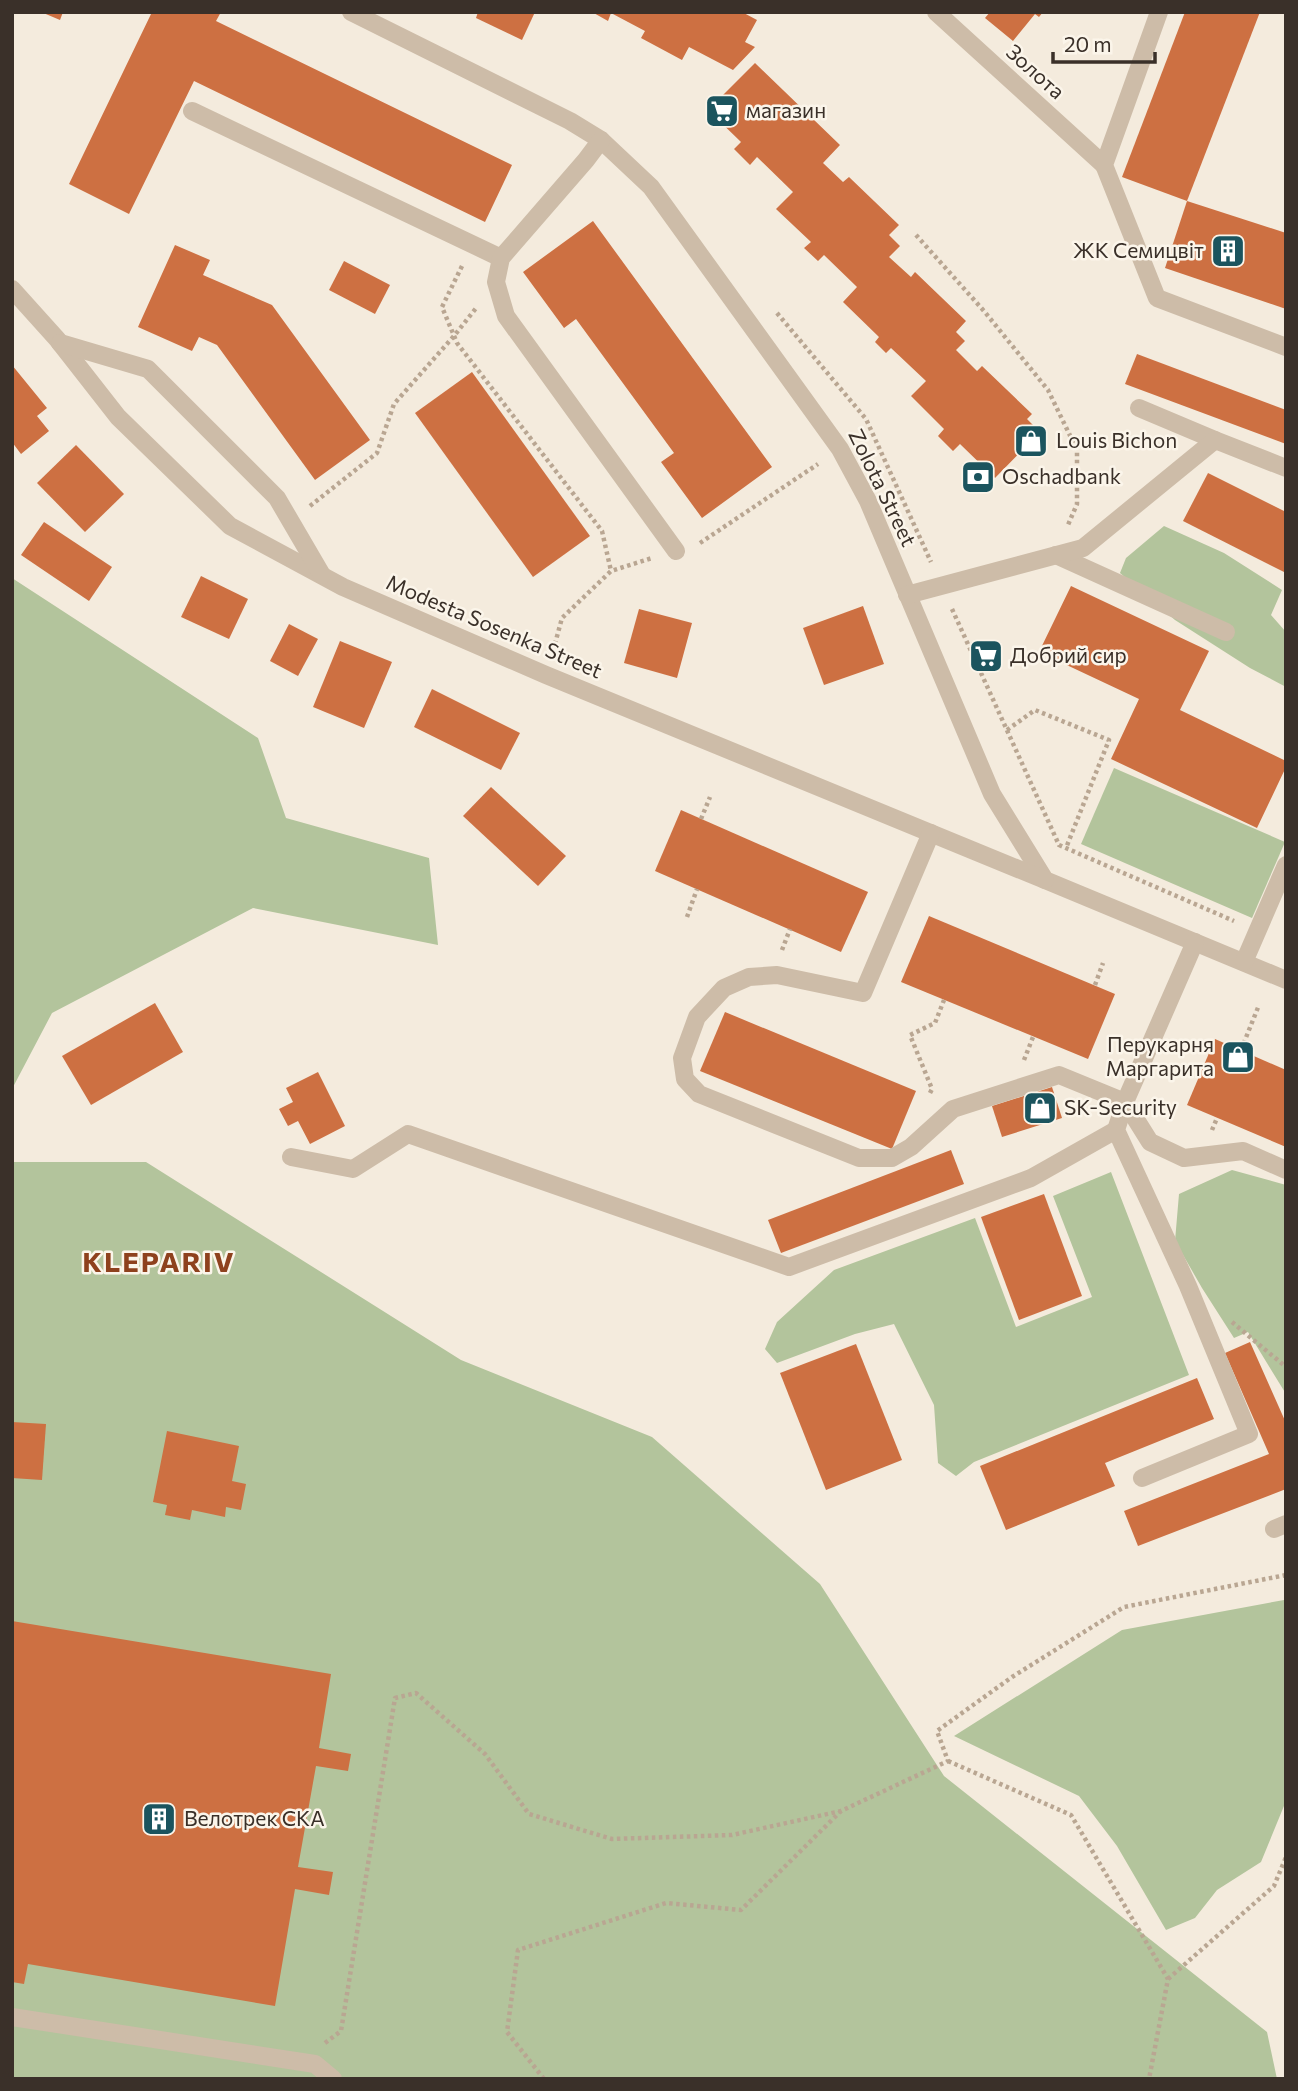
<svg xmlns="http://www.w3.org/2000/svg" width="1298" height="2091" font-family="Commissioner,sans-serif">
<rect width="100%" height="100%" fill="#f4ebdd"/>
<!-- green -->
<g fill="#b3c49c">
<polygon points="1164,526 1224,553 1282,590 1271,615 1286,632 1286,687 1250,668 1175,620 1120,573 1126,558"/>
<polygon points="12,578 258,738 286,818 429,858 438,945 253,908 52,1013 12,1089"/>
<polygon points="1114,768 1285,842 1252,918 1081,844"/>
<polygon points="12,1162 146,1162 461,1360 652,1437 820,1584 944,1776 1267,2032 1277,2079 12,2079"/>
<polygon points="1232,1170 1286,1185 1286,1394 1248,1332 1234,1338 1202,1288 1175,1241 1179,1194"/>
<polygon points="1111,1172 1189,1375 974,1462 956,1476 938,1463 934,1405 894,1324 855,1334 777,1363 765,1349 777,1322 834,1270 975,1218 1016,1327 1092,1297 1053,1196"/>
<polygon points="1284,1600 1286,1614 1286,1801 1261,1862 1217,1890 1195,1918 1166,1930 1117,1846 1079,1796 954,1736 1122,1630"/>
</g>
<!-- building -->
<g fill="#cd7042">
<polygon points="41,12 63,12 60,20"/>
<polygon points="152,12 221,12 216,21 512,165 485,222 194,81 129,214 69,184"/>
<polygon points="478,12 535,12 522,40 476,18"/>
<polygon points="592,12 742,12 757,20 745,42 755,47 733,70 689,47 682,60 641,38 645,31 611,13 608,21"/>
<polygon points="990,12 1043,12 1039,17 1035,14 1013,41 985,18"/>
<polygon points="1185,12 1260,12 1187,201 1122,177"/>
<polygon points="755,63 840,145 823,163 843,182 849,177 899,225 889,235 900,246 889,257 911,277 915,272 966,321 956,332 965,341 956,350 977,371 982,366 1032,414 1027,419 1040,432 995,478 960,444 953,451 938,436 944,429 911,396 926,381 891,348 886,353 875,342 879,337 843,302 857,287 824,255 818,261 804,248 811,242 776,209 793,192 757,157 750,165 734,149 741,142 708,110"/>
<polygon points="1187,201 1286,233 1286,309 1165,268"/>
<polygon points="593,221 772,467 702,518 661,462 674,453 576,319 564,328 523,272"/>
<polygon points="175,245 210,260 203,275 272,305 370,440 315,480 217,345 199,337 192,351 138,327"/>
<polygon points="344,261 390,285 375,314 329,290"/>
<polygon points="1137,354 1286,410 1286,444 1125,384"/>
<polygon points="12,365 47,408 37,416 49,431 21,454 12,442"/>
<polygon points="472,372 590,536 533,577 415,413"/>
<polygon points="76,445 124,494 85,532 37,483"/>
<polygon points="1208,473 1286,512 1286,573 1183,521"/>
<polygon points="44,522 112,567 89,601 21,555"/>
<polygon points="201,576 248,599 229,639 181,617"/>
<polygon points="1071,586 1209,651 1180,710 1286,761 1286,767 1257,828 1111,759 1139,699 1039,652"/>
<polygon points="863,606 884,664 824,685 803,628"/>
<polygon points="639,609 692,623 677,678 624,663"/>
<polygon points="289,624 318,639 298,676 270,661"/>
<polygon points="340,641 392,662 364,728 313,707"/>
<polygon points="432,689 520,733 501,770 414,727"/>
<polygon points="491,787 566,856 538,886 463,816"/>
<polygon points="681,810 868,892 841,952 655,871"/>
<polygon points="929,916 1115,994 1088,1059 901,982"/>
<polygon points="155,1003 183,1052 91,1105 62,1056"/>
<polygon points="725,1012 916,1091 892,1149 700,1071"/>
<polygon points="1215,1039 1286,1070 1286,1147 1187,1105"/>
<polygon points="318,1072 345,1126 310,1144 298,1121 288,1126 279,1109 293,1102 286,1088"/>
<polygon points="1052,1087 1062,1118 1002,1137 992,1106"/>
<polygon points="951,1150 964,1184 781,1253 768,1220"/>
<polygon points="1044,1194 1082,1296 1019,1320 981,1217"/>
<polygon points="1250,1342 1286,1423 1286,1489 1138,1546 1124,1511 1269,1454 1225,1353"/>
<polygon points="856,1344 902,1460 826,1490 780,1373"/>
<polygon points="1197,1378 1214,1419 1105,1463 1115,1486 1006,1530 980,1466"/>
<polygon points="12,1422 46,1424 42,1480 12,1478"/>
<polygon points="167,1431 239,1446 232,1481 246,1484 241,1510 226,1507 225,1517 192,1510 190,1520 165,1515 167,1505 153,1502"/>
<polygon points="12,1621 331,1674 319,1748 351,1754 348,1771 316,1766 298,1867 333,1872 329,1895 295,1889 275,2006 28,1964 24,1984 12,1982"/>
</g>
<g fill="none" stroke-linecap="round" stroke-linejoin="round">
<!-- path -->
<g stroke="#b9a692" stroke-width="4.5" stroke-dasharray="3.5 3.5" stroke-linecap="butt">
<polyline points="916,235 984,311 1048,390 1077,450 1077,504 1068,525"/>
<polyline points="462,266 442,307 457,343 602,531 611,571"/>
<polyline points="777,313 866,419 931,562"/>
<polyline points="310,506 377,453 394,404 454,336 477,307"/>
<polyline points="700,543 818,464"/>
<polyline points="952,609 1059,845 1234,921"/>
<polyline points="553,651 562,618 611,571 652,558"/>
<polyline points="1007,730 1035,710 1109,740 1066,848"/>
<polyline points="701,819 710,797"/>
<polyline points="687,917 697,889"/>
<polyline points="782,950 790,929"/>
<polyline points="1095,985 1103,963"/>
<polyline points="1241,1050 1259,1005"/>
<polyline points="1024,1060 1033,1037"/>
<polyline points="930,1093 932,1089 910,1035 935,1023 944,1000"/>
<polyline points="1212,1130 1217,1118"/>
<polyline points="1232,1322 1286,1367"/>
<polyline points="948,1761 1071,1815 1168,1979 1149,2079"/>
<polyline points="1168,1979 1274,1886 1286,1857"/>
<polyline points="325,2043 341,2031 395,1698 416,1693 485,1754 529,1814 612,1839 732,1835 841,1811 948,1761 937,1731 1012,1677 1124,1607 1286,1575"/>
<polyline points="544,2079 507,2032 518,1950 666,1903 741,1910 841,1811"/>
</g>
<!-- minor -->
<g stroke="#cdbca8" stroke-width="18">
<polyline points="351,12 570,121 601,140 651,187 840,449 868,501 992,794 1045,880 1286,980"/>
<polyline points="936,12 1104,165"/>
<polyline points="1159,12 1104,165 1157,298 1286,347"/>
<polyline points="192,111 501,258"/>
<polyline points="601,140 586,160 501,258 496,282 506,316 676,551"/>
<polyline points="12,289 57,339 118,417 230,526 343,587 546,675 1045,880"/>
<polyline points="60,343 148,369 277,498 322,575"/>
<polyline points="1139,408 1215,440"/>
<polyline points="1056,555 1226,632"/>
<polyline points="907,595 1083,548 1215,440 1286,468"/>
<polyline points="931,833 863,993 777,975 749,977 724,988 697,1017 682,1058 685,1079 699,1094 859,1158 892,1158 911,1147 953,1109 1059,1075 1125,1102 1150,1142 1184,1158 1243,1151 1286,1170"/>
<polyline points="1244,962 1286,865"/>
<polyline points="291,1157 353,1169 408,1134 789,1267 1031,1178 1116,1130"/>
<polyline points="1142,1478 1249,1434 1188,1286 1116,1130 1125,1102 1195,942"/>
<polyline points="1274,1529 1286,1524"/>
<polyline points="12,2017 315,2064 333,2079"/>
</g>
</g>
<!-- icons -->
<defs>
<g id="supermarket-square" transform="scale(1.75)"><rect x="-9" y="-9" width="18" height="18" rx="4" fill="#1b545e" stroke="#fbf5ea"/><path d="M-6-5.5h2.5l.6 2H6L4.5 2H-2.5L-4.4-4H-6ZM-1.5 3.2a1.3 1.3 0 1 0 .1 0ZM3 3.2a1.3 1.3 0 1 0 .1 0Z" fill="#fff"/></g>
<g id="building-square" transform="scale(1.75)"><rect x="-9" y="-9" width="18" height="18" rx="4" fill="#1b545e" stroke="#fbf5ea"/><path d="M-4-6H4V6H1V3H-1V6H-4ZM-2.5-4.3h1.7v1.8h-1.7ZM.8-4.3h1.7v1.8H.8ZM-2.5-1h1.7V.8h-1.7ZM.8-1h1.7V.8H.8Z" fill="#fff"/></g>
<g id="shop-square" transform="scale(1.75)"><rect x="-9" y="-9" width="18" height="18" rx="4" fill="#1b545e" stroke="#fbf5ea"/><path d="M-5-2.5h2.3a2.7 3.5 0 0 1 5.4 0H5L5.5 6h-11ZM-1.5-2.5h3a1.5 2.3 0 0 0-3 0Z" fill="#fff"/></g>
<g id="bank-square" transform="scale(1.75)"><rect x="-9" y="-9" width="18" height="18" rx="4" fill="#1b545e" stroke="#fbf5ea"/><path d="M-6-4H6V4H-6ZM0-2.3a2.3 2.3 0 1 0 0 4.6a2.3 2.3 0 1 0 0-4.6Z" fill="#fff"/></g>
</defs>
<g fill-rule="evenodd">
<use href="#supermarket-square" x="722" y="111"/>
<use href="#building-square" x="1228" y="251"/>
<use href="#shop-square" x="1031" y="441"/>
<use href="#bank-square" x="978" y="477"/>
<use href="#supermarket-square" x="986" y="656"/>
<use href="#shop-square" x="1238" y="1057"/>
<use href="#shop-square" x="1040" y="1108"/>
<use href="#building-square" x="159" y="1819"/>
</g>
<g text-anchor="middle" stroke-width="5" stroke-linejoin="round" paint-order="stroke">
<!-- street labels -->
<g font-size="21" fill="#3a3029" stroke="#fbf5ea">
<text transform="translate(1035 72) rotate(42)" y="7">Золота</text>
<text transform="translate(882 488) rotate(64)" y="7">Zolota Street</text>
<text transform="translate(494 627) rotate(23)" y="7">Modesta Sosenka Street</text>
</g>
<!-- poi labels -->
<g font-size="21" fill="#3a3029" stroke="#fbf5ea" text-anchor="start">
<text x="746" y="118">магазин</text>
<text x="1204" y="258" text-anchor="end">ЖК Семицвіт</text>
<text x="1056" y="448">Louis Bichon</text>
<text x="1002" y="484">Oschadbank</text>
<text x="1010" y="663">Добрий сир</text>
<text x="1214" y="1052" text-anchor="end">Перукарня<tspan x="1214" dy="24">Маргарита</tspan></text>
<text x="1064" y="1115">SK-Security</text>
<text x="184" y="1826">Велотрек СКА</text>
</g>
<!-- district labels -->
<g font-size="28" font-weight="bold" letter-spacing="2" fill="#8e411d" stroke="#fbf5ea">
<text x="159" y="1272">KLEPARIV</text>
</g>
</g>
<!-- border -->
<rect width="1298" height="2091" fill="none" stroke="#3a3029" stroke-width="28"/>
<!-- scale -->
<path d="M1053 52v10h102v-10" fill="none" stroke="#3a3029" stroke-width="3.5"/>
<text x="1064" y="52" font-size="21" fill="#3a3029" stroke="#fbf5ea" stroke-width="5" paint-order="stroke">20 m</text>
</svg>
